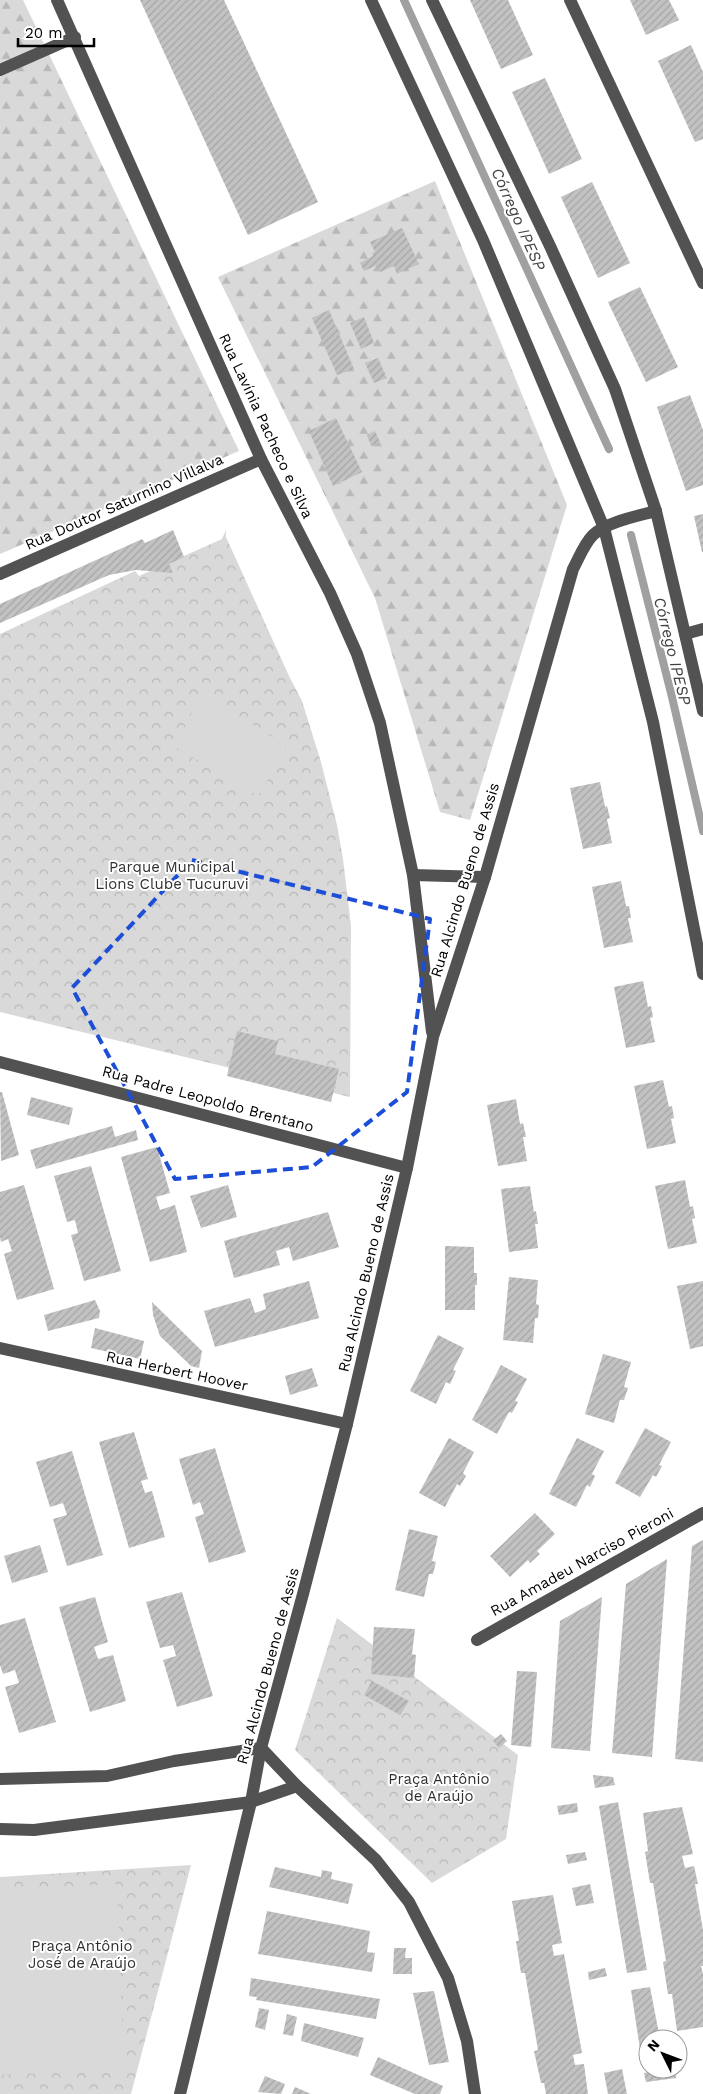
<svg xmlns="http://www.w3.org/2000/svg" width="703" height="2094" font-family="'Work Sans',sans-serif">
<defs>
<pattern id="forest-firs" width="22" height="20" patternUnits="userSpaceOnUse" patternTransform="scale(1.25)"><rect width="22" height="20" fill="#d9d9d9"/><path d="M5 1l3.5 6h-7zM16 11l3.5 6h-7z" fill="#b8b8b8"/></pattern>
<pattern id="park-crowns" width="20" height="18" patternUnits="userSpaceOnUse" patternTransform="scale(1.25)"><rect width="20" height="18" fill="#d9d9d9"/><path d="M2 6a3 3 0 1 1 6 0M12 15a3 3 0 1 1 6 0" fill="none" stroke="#b8b8b8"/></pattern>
<pattern id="building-hatch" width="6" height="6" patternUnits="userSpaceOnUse" patternTransform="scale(1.25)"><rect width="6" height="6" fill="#c2c2c2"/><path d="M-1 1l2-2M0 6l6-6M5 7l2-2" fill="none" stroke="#a5a5a5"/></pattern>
</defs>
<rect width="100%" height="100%" fill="#fff"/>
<!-- forest -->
<g fill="url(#forest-firs)">
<polygon points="0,0 23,0 239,451 0,554"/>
<polygon points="435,181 567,505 470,820 440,812 375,598 218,277"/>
</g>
<!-- park -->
<g fill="url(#park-crowns)">
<polygon points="226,530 226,537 289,676 302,701 321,762 337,825 343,859 351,926 350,1097 0,1012 0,634 135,571 139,576 222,539"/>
<polygon points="337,1618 518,1755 506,1839 432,1883 295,1750"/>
<polygon points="191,1865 131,2094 0,2094 0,1877"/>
</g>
<!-- pitch -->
<g fill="#d9d9d9">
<polygon points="201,693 287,746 258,796 175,747"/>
<polygon points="117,1884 124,2070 0,2075 0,1889"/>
</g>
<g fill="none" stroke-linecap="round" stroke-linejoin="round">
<!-- stream -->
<g stroke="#a0a0a0" stroke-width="8">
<polyline points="404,0 609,449"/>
<polyline points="631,535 672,697 703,831"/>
</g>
</g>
<!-- building -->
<g fill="url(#building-hatch)">
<polygon points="140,0 224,0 318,202 248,235"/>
<polygon points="470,0 508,0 533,55 501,69"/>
<polygon points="630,0 669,0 679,20 646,35"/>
<polygon points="691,45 703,72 703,139 695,142 658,61"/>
<polygon points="545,78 582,159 549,174 512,92"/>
<polygon points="592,182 630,263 598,278 561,197"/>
<polygon points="402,228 419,264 397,274 394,266 380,272 377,265 364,271 360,263 373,256 372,253 375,252 370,242"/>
<polygon points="640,287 678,367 646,382 608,302"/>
<polygon points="329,310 354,369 337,375 312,318"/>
<polygon points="364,317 374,343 361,349 350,323"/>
<polygon points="378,358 387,378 374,383 365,363"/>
<polygon points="690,395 703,430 703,485 686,491 657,407"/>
<polygon points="336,418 362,472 333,486 309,431"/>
<polygon points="375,431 380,442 371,446 367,435"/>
<polygon points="703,514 703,552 702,552 694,516"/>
<polygon points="173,530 184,557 169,564 173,573 136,570 109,575 0,623 0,604 142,539 145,543"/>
<polygon points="600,782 605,807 607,806 610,818 607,819 612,843 583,849 570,788"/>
<polygon points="621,881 626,906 629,906 631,918 628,918 633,942 604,948 592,887"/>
<polygon points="643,981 648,1007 651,1006 653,1017 650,1018 655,1042 626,1048 614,987"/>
<polygon points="237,1031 278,1041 275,1054 339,1069 331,1102 227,1076"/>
<polygon points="663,1080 669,1107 672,1106 674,1118 671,1119 676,1143 647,1149 634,1086"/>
<polygon points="0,1092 2,1092 19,1155 1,1161"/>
<polygon points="31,1097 73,1108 69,1125 27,1115"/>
<polygon points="516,1099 520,1124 523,1123 526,1137 523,1137 527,1161 498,1166 487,1105"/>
<polygon points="112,1126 115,1137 136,1130 138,1140 36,1169 30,1150"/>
<polygon points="157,1147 170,1193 156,1197 160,1210 175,1205 187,1252 150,1262 121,1157"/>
<polygon points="91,1166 121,1271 84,1281 71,1235 78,1233 75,1220 67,1222 54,1176"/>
<polygon points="685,1180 690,1207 693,1206 695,1218 692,1219 697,1243 668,1249 655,1186"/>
<polygon points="24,1185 54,1289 17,1300 4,1254 12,1251 8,1239 1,1242 0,1237 0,1192"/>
<polygon points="228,1185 237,1217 201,1228 190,1196"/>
<polygon points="530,1186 534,1212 536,1211 538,1224 535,1224 538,1248 509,1252 501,1189"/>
<polygon points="328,1212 339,1247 293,1261 289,1247 276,1251 280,1265 234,1278 224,1241"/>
<polygon points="445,1246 474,1247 474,1273 477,1273 477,1285 475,1285 475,1310 445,1310"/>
<polygon points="509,1277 538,1280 536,1304 539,1305 538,1318 535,1318 533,1343 503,1340"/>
<polygon points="309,1281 319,1318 215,1347 204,1311 250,1298 255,1313 266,1309 263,1294"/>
<polygon points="703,1281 703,1346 690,1349 677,1286"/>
<polygon points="95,1300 100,1311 99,1318 48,1331 44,1315"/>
<polygon points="152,1302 202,1351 199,1368 191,1366 160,1336 153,1315"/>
<polygon points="95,1328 144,1341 140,1359 91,1348"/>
<polygon points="438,1335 464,1348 453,1370 456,1371 450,1384 446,1382 436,1404 410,1391"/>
<polygon points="603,1354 631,1362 624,1387 628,1388 624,1400 620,1400 614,1423 585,1414"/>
<polygon points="501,1365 527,1379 515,1401 518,1402 512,1413 509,1412 497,1434 472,1420"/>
<polygon points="312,1368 318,1386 290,1395 285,1376"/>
<polygon points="645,1428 671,1442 659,1465 662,1466 656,1477 653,1475 640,1497 615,1483"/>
<polygon points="134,1432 148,1479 141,1481 145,1493 152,1491 165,1537 129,1548 99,1442"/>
<polygon points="449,1438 474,1452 463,1473 466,1476 460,1486 457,1484 445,1507 419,1493"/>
<polygon points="577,1438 604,1451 592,1474 595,1476 590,1487 587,1485 576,1507 549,1494"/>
<polygon points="215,1448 246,1552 209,1563 195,1517 204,1514 200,1502 193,1505 179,1459"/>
<polygon points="72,1451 103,1555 67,1566 53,1519 67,1515 63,1503 50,1507 36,1462"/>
<polygon points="535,1513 555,1534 537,1551 540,1554 530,1563 528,1560 510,1577 490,1556"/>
<polygon points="409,1529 438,1536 432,1561 436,1562 433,1574 429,1574 424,1597 395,1590"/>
<polygon points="703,1540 703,1762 675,1759 692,1546"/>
<polygon points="40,1545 48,1572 12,1583 4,1556"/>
<polygon points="667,1559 652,1757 612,1753 626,1584"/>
<polygon points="182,1592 213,1696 177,1707 163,1660 176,1656 173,1645 160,1648 146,1602"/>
<polygon points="95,1597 108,1642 94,1647 98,1659 113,1655 126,1701 90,1712 59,1607"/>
<polygon points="602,1597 590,1751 551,1748 560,1621"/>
<polygon points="25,1618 56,1722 19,1733 5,1687 19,1683 15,1670 3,1674 0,1665 0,1625"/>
<polygon points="374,1627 415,1629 412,1654 416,1655 414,1678 371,1674"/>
<polygon points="517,1671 537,1672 531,1747 511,1745"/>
<polygon points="372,1681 409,1701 400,1715 364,1695"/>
<polygon points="501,1734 507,1741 499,1748 493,1741"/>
<polygon points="593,1775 613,1777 615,1785 595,1788"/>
<polygon points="618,1802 647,1970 627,1973 599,1806"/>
<polygon points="577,1803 578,1812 559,1815 557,1806"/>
<polygon points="682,1807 693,1854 682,1856 685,1868 694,1866 698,1884 695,1884 703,1930 703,1966 701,1966 703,1974 703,2027 677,2031 672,1994 668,1994 663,1962 666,1961 653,1883 650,1883 645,1852 648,1851 643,1813"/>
<polygon points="585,1852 587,1860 568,1864 566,1855"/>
<polygon points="275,1867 321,1877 322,1870 332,1872 331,1879 353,1884 348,1904 269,1887"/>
<polygon points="590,1884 594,1903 576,1906 572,1888"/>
<polygon points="553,1895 562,1943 552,1945 554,1956 564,1954 582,2053 573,2055 575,2065 584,2064 588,2094 546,2094 544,2083 541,2083 534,2051 538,2050 525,1973 521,1973 516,1941 519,1941 512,1901"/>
<polygon points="267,1911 370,1931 367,1952 375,1953 372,1972 258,1954"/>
<polygon points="394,1948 406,1948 405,1958 412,1958 412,1974 393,1974"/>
<polygon points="605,1968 607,1976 589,1980 588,1972"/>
<polygon points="251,1978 380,1999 376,2019 256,2000 257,1997 249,1996"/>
<polygon points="650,1987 660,2039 648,2039 648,2047 640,2049 631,1990"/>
<polygon points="434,1991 449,2062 429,2065 413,1993"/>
<polygon points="259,2008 269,2010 265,2030 255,2027"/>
<polygon points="287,2014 297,2017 293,2036 283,2034"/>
<polygon points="304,2023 364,2038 358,2057 301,2041"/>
<polygon points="378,2057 443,2086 440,2094 415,2094 370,2075"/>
<polygon points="622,2069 627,2094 608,2094 604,2073"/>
<polygon points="665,2069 675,2069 676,2078 646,2082 644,2073"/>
<polygon points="265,2076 285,2084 281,2094 258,2092"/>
<polygon points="295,2087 311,2094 292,2094"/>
</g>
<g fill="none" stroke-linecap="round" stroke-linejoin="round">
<!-- minor -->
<g stroke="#525252" stroke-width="12">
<polyline points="57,0 261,459 330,593 357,654 380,723 413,875 432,1032"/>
<polyline points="371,0 483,240 604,528 653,722 703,974"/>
<polyline points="432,0 550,246 615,389 656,511 703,711"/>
<polyline points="570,0 703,283"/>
<polyline points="0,70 75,37"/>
<polyline points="0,574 261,459"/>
<polyline points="685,634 703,629"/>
<polyline points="413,875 485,877"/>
<polyline points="0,1062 407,1168"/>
<polyline points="0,1348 347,1424"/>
<polyline points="477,1640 703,1513"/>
<polyline points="0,1779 107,1776 174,1761 261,1748 297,1786 376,1860 409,1902 448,1978 467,2041 475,2094"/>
<polyline points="0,1829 34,1830 251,1802 297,1786"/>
<path d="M 180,2094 L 251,1802 L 261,1748 L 303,1594 L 347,1424 L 407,1168 L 433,1037 L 485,877 L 573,569 C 579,558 584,544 593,535 C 606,522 638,516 656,511"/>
</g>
</g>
<!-- marked area -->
<path fill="none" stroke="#1d4ed8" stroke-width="4" stroke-dasharray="10 6" stroke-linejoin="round" d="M 192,860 L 430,919 L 407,1092 L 312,1167 L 175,1179 L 72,988 Z"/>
<g text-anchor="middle" stroke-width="4" stroke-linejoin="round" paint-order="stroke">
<!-- street labels -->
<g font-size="15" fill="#000" stroke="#fff">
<text transform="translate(266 426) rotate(65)" y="5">Rua Lavínia Pacheco e Silva</text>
<text transform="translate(124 502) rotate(-24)" y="5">Rua Doutor Saturnino Villalva</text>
<text transform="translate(465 880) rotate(-73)" y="5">Rua Alcindo Bueno de Assis</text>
<text transform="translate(208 1099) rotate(15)" y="5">Rua Padre Leopoldo Brentano</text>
<text transform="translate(366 1273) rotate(-77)" y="5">Rua Alcindo Bueno de Assis</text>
<text transform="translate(177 1371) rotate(12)" y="5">Rua Herbert Hoover</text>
<text transform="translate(582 1562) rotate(-29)" y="5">Rua Amadeu Narciso Pieroni</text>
<text transform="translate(268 1666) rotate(-75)" y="5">Rua Alcindo Bueno de Assis</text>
</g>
<!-- park labels -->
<g font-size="15" fill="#303030" stroke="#fff">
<text x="172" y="872">Parque Municipal<tspan x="172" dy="17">Lions Clube Tucuruvi</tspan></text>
<text x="439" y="1784">Praça Antônio<tspan x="439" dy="17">de Araújo</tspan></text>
<text x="82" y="1951">Praça Antônio<tspan x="82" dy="17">José de Araújo</tspan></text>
</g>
<!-- water labels -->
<g font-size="16" font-style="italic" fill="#414141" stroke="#fff">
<text transform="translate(519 219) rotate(66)" y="6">Córrego IPESP</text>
<text transform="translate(673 651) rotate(76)" y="6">Córrego IPESP</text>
</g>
</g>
<!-- north arrow -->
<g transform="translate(663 2054) rotate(312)"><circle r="24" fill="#ffffff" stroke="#999999"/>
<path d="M0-4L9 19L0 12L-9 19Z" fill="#000000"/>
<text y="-8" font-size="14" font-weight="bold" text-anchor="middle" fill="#000000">N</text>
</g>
<!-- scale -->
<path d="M18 38v8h76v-8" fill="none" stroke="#000000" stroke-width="2.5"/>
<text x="25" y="38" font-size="15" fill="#000000" stroke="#ffffff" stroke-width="4" paint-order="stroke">20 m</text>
</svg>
